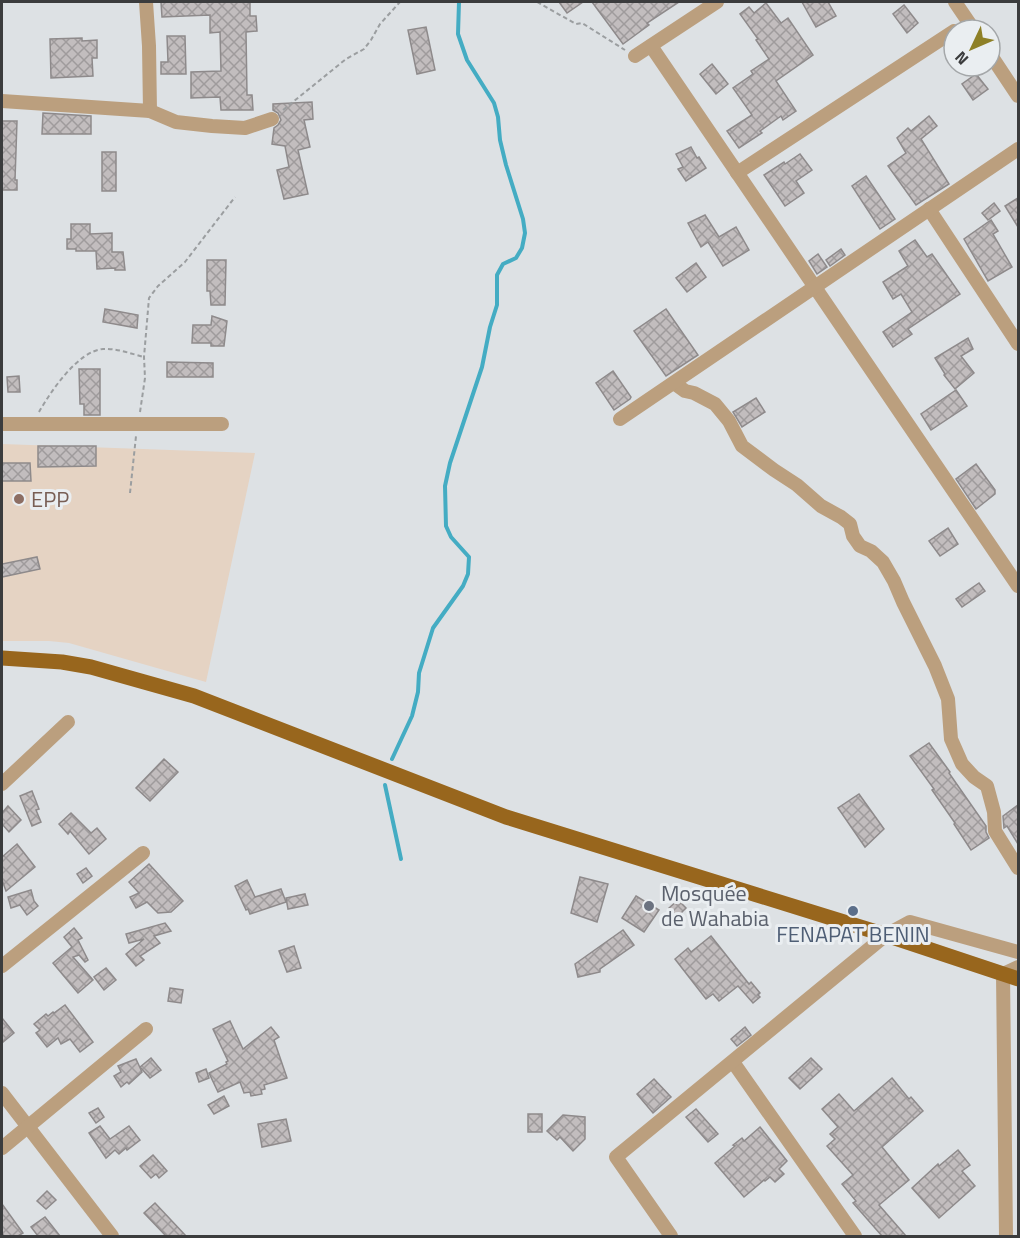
<svg xmlns="http://www.w3.org/2000/svg" width="1020" height="1238" font-family="'Titillium Web',sans-serif">
<defs>
<pattern id="building-cross-hatch" width="8" height="8" patternUnits="userSpaceOnUse" patternTransform="scale(1.5)"><rect width="8" height="8" fill="#c2bdbe"/><path d="M0 0l8 8M0 8l8-8" fill="none" stroke="#9f9b9c"/></pattern>
</defs>
<rect width="100%" height="100%" fill="#dde1e4"/>
<!-- education -->
<polygon fill="#e5d3c3" points="2,444 255,453 206,682 69,643 49,641 2,641"/>
<g fill="none" stroke-linecap="round" stroke-linejoin="round">
<!-- stream -->
<g stroke="#44acc3" stroke-width="4">
<polyline points="392,759 412,716 418,692 419,673 433,628 463,586 468,574 469,557 451,537 446,526 445,486 450,463 482,367 490,327 497,305 497,275 503,264 516,258 522,248 525,233 523,219 506,165 500,140 498,117 494,103 467,60 458,34 459,2"/>
<polyline points="385,785 401,859"/>
</g>
</g>
<!-- building -->
<g fill="url(#building-cross-hatch)" stroke="#8e8a8b" stroke-width="1.5">
<polygon points="161,2 250,2 250,16 256,16 257,31 246,32 247,95 252,95 253,110 221,110 220,97 191,98 191,72 221,71 220,32 210,33 210,15 162,17"/>
<polygon points="559,2 583,2 567,13"/>
<polygon points="592,2 679,2 647,23 649,25 623,44"/>
<polygon points="802,2 828,2 836,16 816,27"/>
<polygon points="766,3 781,23 788,18 813,55 776,81 796,111 783,120 781,116 760,131 762,133 739,148 727,131 752,115 733,88 753,74 751,71 769,59 756,40 758,39 740,14 749,7 754,13"/>
<polygon points="904,5 918,23 907,33 893,14"/>
<polygon points="426,27 435,70 417,74 408,30"/>
<polygon points="167,36 185,36 186,74 161,74 161,62 168,62"/>
<polygon points="82,38 82,41 97,40 97,58 92,58 93,76 51,78 50,39"/>
<polygon points="712,64 728,84 716,94 700,74"/>
<polygon points="976,74 988,89 973,100 962,84"/>
<polygon points="312,102 313,119 304,120 310,147 298,150 308,194 284,199 277,170 289,167 285,146 272,144 274,128 278,125 281,120 278,113 273,110 273,104"/>
<polygon points="43,113 91,116 91,134 42,134"/>
<polygon points="929,116 937,126 921,139 949,184 916,205 888,166 906,153 897,138 908,128 911,131"/>
<polygon points="2,121 17,121 15,180 17,180 17,190 2,190"/>
<polygon points="691,147 697,158 699,157 706,168 686,181 678,169 683,167 676,154"/>
<rect x="102" y="152" width="14" height="39"/>
<polygon points="800,154 812,170 796,181 804,193 785,206 764,175 784,162 785,164"/>
<polygon points="866,176 895,219 880,229 852,186"/>
<polygon points="1018,198 1018,227 1005,206"/>
<polygon points="994,203 1000,211 988,220 982,213"/>
<polygon points="705,215 719,237 736,227 749,250 723,266 708,242 701,247 688,223"/>
<polygon points="991,220 998,231 993,234 1012,267 988,281 964,239"/>
<polygon points="71,224 90,224 90,234 112,233 112,252 123,252 125,270 115,270 115,268 97,269 96,251 76,251 76,249 67,249 67,239 71,239"/>
<polygon points="915,240 927,257 932,254 960,294 908,329 912,334 893,347 883,332 912,312 901,294 893,299 883,282 908,266 899,251"/>
<polygon points="841,249 845,255 830,266 826,260"/>
<polygon points="818,254 827,267 817,274 809,261"/>
<polygon points="207,260 226,260 225,305 211,305 210,291 207,291"/>
<polygon points="696,263 706,277 687,292 676,278"/>
<polygon points="105,309 138,315 137,328 103,322"/>
<polygon points="666,309 698,355 666,376 634,331"/>
<polygon points="212,316 227,321 224,346 211,346 211,343 192,343 193,325 211,325"/>
<polygon points="968,338 973,349 961,356 974,373 955,389 944,375 945,374 935,358"/>
<polygon points="167,362 213,363 213,377 167,377"/>
<polygon points="79,369 100,369 100,415 84,415 84,404 80,404"/>
<polygon points="613,371 631,397 630,399 614,410 596,383"/>
<polygon points="19,376 20,392 8,392 7,377"/>
<polygon points="956,390 967,406 931,430 921,414"/>
<polygon points="756,398 765,412 742,427 733,412"/>
<polygon points="38,446 96,446 96,466 38,467"/>
<polygon points="2,463 30,463 31,481 2,481"/>
<polygon points="976,464 995,490 995,494 976,509 956,479"/>
<polygon points="948,528 958,544 940,556 929,541"/>
<polygon points="37,557 40,569 2,577 2,564"/>
<polygon points="979,583 985,591 962,607 956,599"/>
<polygon points="929,743 950,772 949,773 986,826 986,832 989,838 971,850 954,824 955,823 932,790 934,789 910,756"/>
<polygon points="164,759 178,772 150,801 136,788"/>
<polygon points="32,791 39,809 36,810 41,822 32,826 20,796"/>
<polygon points="859,794 884,829 865,847 838,808"/>
<polygon points="1018,805 1018,844 1007,826 1004,828 1003,816"/>
<polygon points="8,806 21,820 9,832 2,824 2,813"/>
<polygon points="71,813 91,833 97,828 106,839 89,854 70,831 68,834 59,824"/>
<polygon points="17,844 35,867 6,891 2,880 2,857"/>
<polygon points="149,864 183,901 171,912 158,913 147,902 136,908 130,897 139,893 129,882"/>
<polygon points="86,868 92,876 83,883 77,874"/>
<polygon points="580,877 608,884 597,922 571,913"/>
<polygon points="247,880 255,897 281,889 286,902 250,914 248,909 246,910 235,886"/>
<polygon points="31,890 34,901 38,906 27,915 20,905 11,908 8,897"/>
<polygon points="305,894 308,905 288,909 286,898"/>
<polygon points="636,896 659,910 644,932 622,918"/>
<polygon points="678,900 686,908 677,917 669,908"/>
<polygon points="165,923 171,931 154,936 160,943 140,956 144,960 136,966 126,954 144,939 129,943 126,934"/>
<polygon points="74,928 82,938 78,940 88,960 85,962 79,955 73,957 93,980 78,993 53,963 72,947 64,937"/>
<polygon points="623,930 634,945 600,969 600,972 578,977 575,964"/>
<polygon points="711,936 749,984 751,982 760,993 758,995 760,997 753,1003 738,986 719,1001 713,994 706,999 675,959 688,948 691,952"/>
<polygon points="294,946 301,968 287,972 279,951"/>
<polygon points="106,968 116,980 104,990 94,977"/>
<polygon points="170,988 183,990 181,1003 168,1001"/>
<polygon points="65,1005 93,1042 80,1052 70,1039 61,1044 58,1038 47,1047 36,1033 40,1030 34,1024 46,1014 48,1016 53,1012 54,1013"/>
<polygon points="2,1018 14,1033 2,1043"/>
<polygon points="230,1021 243,1049 271,1027 279,1037 274,1040 287,1078 264,1085 265,1089 261,1090 262,1094 251,1096 250,1092 244,1093 240,1082 218,1092 209,1073 227,1064 226,1062 228,1061 213,1029"/>
<polygon points="745,1027 751,1035 737,1046 731,1039"/>
<polygon points="151,1058 161,1070 150,1078 140,1067"/>
<polygon points="811,1058 822,1069 800,1089 789,1078"/>
<polygon points="136,1059 142,1072 129,1084 127,1082 121,1087 114,1076 121,1072 118,1066"/>
<polygon points="206,1069 209,1078 199,1082 196,1073"/>
<polygon points="892,1078 909,1099 911,1097 923,1111 882,1147 909,1180 879,1205 906,1236 882,1236 853,1203 856,1201 842,1184 853,1175 827,1146 835,1139 830,1134 838,1127 822,1109 839,1094 854,1111"/>
<polygon points="654,1079 671,1097 653,1113 637,1094"/>
<polygon points="224,1096 229,1106 214,1114 208,1105"/>
<polygon points="98,1108 104,1117 96,1123 89,1113"/>
<polygon points="696,1109 718,1134 708,1142 686,1117"/>
<rect x="528" y="1114" width="14" height="18"/>
<polygon points="563,1115 585,1117 585,1139 573,1151 560,1137 557,1140 547,1131"/>
<polygon points="286,1119 291,1141 262,1147 258,1124"/>
<polygon points="100,1126 110,1139 129,1126 140,1140 127,1150 126,1148 119,1154 115,1150 106,1158 89,1133"/>
<polygon points="760,1127 787,1161 779,1169 784,1174 775,1182 770,1177 765,1181 764,1180 744,1197 715,1163 735,1146 733,1145 742,1138 744,1141"/>
<polygon points="958,1150 970,1165 962,1171 975,1186 939,1218 912,1188 938,1164 939,1166"/>
<polygon points="153,1155 167,1171 159,1178 156,1174 151,1178 140,1166"/>
<polygon points="47,1191 56,1200 46,1209 37,1201"/>
<polygon points="155,1203 186,1236 166,1236 144,1213"/>
<polygon points="2,1204 23,1233 18,1236 4,1236 2,1233"/>
<polygon points="45,1217 60,1236 38,1236 31,1227"/>
</g>
<g fill="none" stroke-linecap="round" stroke-linejoin="round">
<!-- path -->
<g stroke="#9b9ea0" stroke-width="2" stroke-dasharray="4.5 3" stroke-linecap="butt">
<polyline points="537,2 576,24 582,23 625,50"/>
<polyline points="283,110 346,59 364,49 371,40 380,24 400,2"/>
<path d="M 39,412 C 51,391 78,351 103,349 C 116,348 132,354 144,357"/>
<polyline points="140,412 145,378 144,357 149,298 158,286 185,262 235,197"/>
<polyline points="130,493 136,436"/>
</g>
<!-- street -->
<g stroke="#bb9f7e" stroke-width="14">
<polyline points="146,2 149,46 150,111"/>
<polyline points="955,2 974,30"/>
<polyline points="651,46 1018,586"/>
<polyline points="990,54 1018,96"/>
<polyline points="635,56 717,2"/>
<polyline points="2,101 150,111 176,122 212,126 245,128 272,119"/>
<polyline points="737,173 954,31"/>
<polyline points="929,209 1018,344"/>
<polyline points="674,383 685,391 694,393 715,404 729,421 742,446 774,470 797,485 821,506 841,517 850,524 853,536 860,546 871,551 883,562 894,581 903,602 935,666 948,699 951,739 955,748 962,764 974,777 987,786 994,812 995,831 1018,868"/>
<polyline points="620,419 1018,149"/>
<polyline points="2,424 222,424"/>
<polyline points="2,784 68,722"/>
<polyline points="2,966 143,853"/>
<polyline points="733,1062 855,1236"/>
<polyline points="2,1093 112,1236"/>
<polyline points="2,1148 146,1029"/>
<polyline points="671,1236 616,1157 886,935 910,922 1018,952"/>
<polyline points="1006,1236 1003,974 1018,967"/>
</g>
<!-- primary -->
<polyline stroke="#98661d" stroke-width="15" points="2,658 62,662 91,667 194,696 506,817 886,935 1018,979"/>
</g>
<!-- markers -->
<circle fill="#8d6e63" stroke="#eaeef1" stroke-width="2" cx="19" cy="499" r="6"/>
<circle fill="#6b7280" stroke="#eaeef1" stroke-width="2" cx="649" cy="906" r="6"/>
<circle fill="#5c6f8a" stroke="#eaeef1" stroke-width="2" cx="853" cy="911" r="6"/>
<g text-anchor="middle" stroke-width="6" stroke-linejoin="round" paint-order="stroke">
<!-- education labels -->
<g font-size="22" fill="#785e54" stroke="#eaeef1" text-anchor="start">
<text x="31" y="507">EPP</text>
</g>
<!-- worship labels -->
<g font-size="22" fill="#5b616d" stroke="#eaeef1" text-anchor="start">
<text x="661" y="901">Mosquée<tspan x="661" dy="25">de Wahabia</tspan></text>
</g>
<!-- service labels -->
<g font-size="22" fill="#4e5e75" stroke="#eaeef1">
<text x="853" y="942">FENAPAT BENIN</text>
</g>
</g>
<!-- border -->
<rect width="1020" height="1238" fill="none" stroke="#3b3c3d" stroke-width="6"/>
<!-- north arrow -->
<g transform="translate(972 48) rotate(226)"><circle r="28" fill="#eaeef1" stroke="#a4a7a9" stroke-width="1.5"/>
<path d="M0-4.5L10 22L0 15L-10 22Z" fill="#8e8027"/>
<text y="-9" font-size="16" font-weight="bold" text-anchor="middle" fill="#3b3c3d">N</text>
</g>
</svg>
